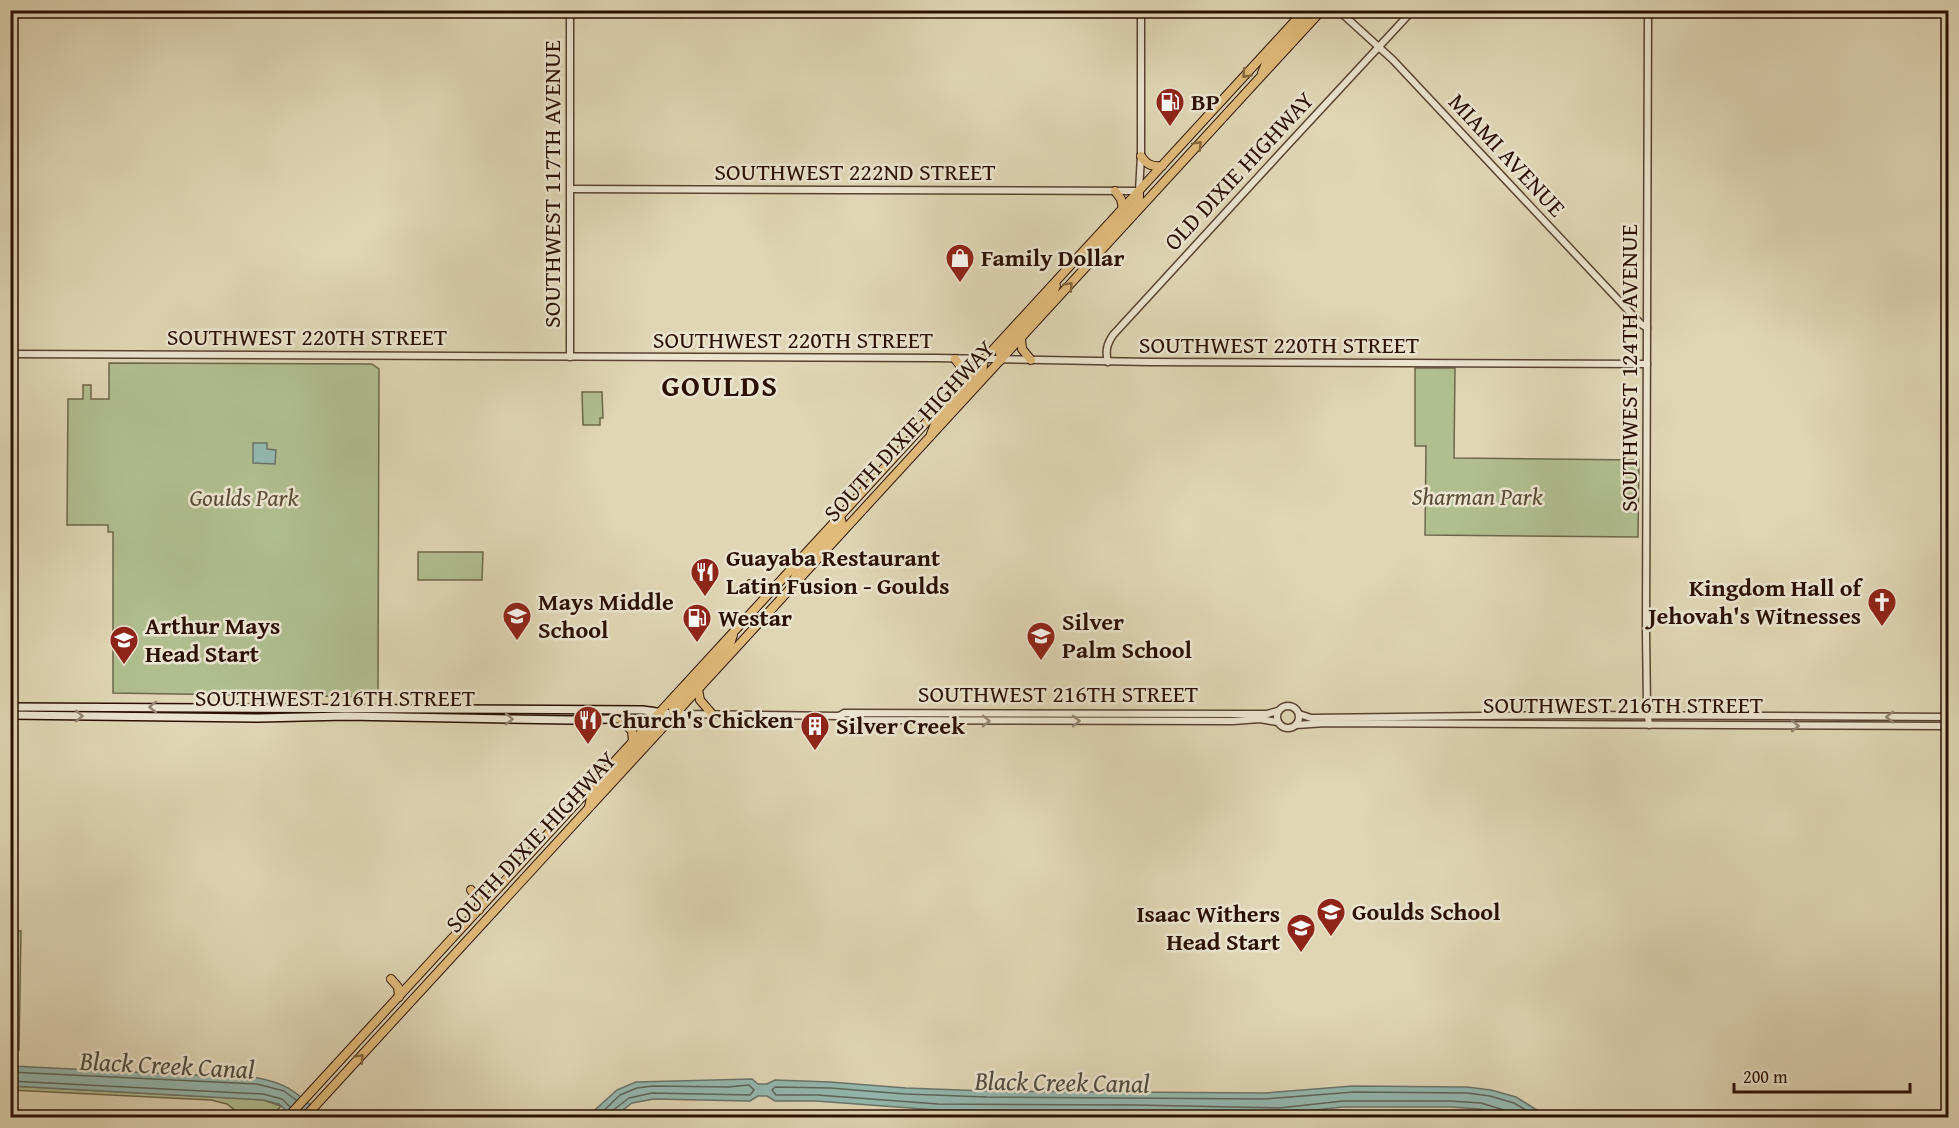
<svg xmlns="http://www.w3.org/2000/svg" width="1959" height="1128" font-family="'Gentium Book Plus',serif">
<rect width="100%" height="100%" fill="#e0d6b5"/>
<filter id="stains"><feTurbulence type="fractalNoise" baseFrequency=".00333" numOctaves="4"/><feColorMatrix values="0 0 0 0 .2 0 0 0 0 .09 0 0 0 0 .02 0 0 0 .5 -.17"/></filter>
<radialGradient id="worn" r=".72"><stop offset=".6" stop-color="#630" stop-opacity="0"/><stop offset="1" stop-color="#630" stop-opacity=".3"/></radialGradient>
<!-- green -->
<g fill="#b0be90" stroke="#6d674a" stroke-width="1.5">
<polygon points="109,363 372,364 379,369 378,690 377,695 373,697 113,693 113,532 108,532 108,525 67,525 68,399 83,399 83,385 91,385 91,399 109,399"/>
<polygon points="1415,368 1455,368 1454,458 1639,460 1638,537 1425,535 1426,446 1415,446"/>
<polygon points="582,392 602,392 603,418 600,418 600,425 583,425"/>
<polygon points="418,552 483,552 482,580 418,580"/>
<polygon points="11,931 21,931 19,1050 11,1050"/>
<polygon points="11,1086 251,1099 263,1100 281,1106 271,1117 244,1117 227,1104 211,1100 11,1090"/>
</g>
<!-- water -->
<g fill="#94b9b1" stroke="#6a756b" stroke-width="1.5">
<polygon points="253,443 267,443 267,449 276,450 275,464 253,463"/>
<path d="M 11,1066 L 258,1078 C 294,1085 298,1096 325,1117 L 293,1117 L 279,1104 L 263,1100 L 11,1086 Z"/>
<polygon points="752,1079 758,1084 767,1084 775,1080 830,1082 906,1088 987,1091 1265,1093 1353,1086 1467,1087 1491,1090 1516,1097 1548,1117 1510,1117 1480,1109 1450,1107 1343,1107 1278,1114 1275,1113 937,1110 816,1101 775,1101 767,1096 758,1096 750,1101 654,1099 632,1103 614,1117 587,1117 617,1090 636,1082"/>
</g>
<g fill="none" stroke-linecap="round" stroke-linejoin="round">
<!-- shore -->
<g stroke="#5f645a" stroke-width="1.5">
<polyline points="10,1072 257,1084 284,1091 296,1100"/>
<polyline points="10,1081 263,1094 282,1099 290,1107"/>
<polyline points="596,1118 620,1095 637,1088 653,1086 728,1087 749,1085 754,1090 750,1095 652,1093 629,1098 612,1111 610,1118"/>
<polyline points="1509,1118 1507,1111 1481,1103 1450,1101 1343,1101 1279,1108 1135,1105 938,1104 817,1095 776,1095 772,1090 775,1087 830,1088 905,1094 987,1097 1265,1099 1354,1092 1467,1093 1490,1096 1514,1103 1539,1118"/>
</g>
<!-- tertiary casing -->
<g stroke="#584230" stroke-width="9">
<g id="tertiary">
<polyline points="570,10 570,357"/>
<polyline points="1338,10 1393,60 1641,324 1647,328"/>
<polyline points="1648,10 1646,632 1647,708 1649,725"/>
<polyline points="571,189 1139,191 1141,156 1141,10"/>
<polyline points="10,354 936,358 1150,362 1647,364"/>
<path d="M 1108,362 C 1105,351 1107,344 1113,335 L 1284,149 L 1413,10"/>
<circle cx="1288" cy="717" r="11"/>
<polyline points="676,714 839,716 844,713 1243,714 1267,714 1278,711"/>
<polyline points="1299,714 1311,718 1567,715 1948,717"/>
<polyline points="839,716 844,720 1233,721 1260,719 1277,722"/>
<polyline points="1296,725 1326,723 1948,726"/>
</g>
</g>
<!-- secondary casing -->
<g stroke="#2a1003" stroke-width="10">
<g id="secondary">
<path d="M 10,707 L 642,710 C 654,711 664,714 676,714"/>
<polyline points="10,715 259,718 346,716 571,720 648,718 659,714"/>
</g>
</g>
<!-- trunk casing -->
<g stroke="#2a1003" stroke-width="10">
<g id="trunk">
<polyline points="1262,73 1266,63 1314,10"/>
<path d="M 1141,156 C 1147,165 1152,167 1162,166"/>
<polyline points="1115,191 1121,199 1123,209"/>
<polyline points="1088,262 1091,253 1137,204 1139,200 1139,191"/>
<polyline points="1021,338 1022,349 1031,360"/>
<polyline points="955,359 962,368 965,381"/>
<polyline points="1001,360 1000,353 1003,348 1053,293 1056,286"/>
<polyline points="931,434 935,424 982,372 984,360"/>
<polyline points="793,583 796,574 840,527 842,523 840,516"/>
<polyline points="750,584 760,591 772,590"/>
<polyline points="698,689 700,700 712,714"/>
<polyline points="676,714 673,712 673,707 730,644 733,635"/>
<polyline points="620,718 632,731 633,742"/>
<polyline points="589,807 591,797 659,723 661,717 659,714"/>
<polyline points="471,890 479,900 479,910"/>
<polyline points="391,979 398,987 399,997"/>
<polyline points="287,1118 1305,10"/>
<polyline points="304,1118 1322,10"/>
</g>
</g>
<!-- tertiary -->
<use href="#tertiary" stroke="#ebe4cf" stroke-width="6"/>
<!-- secondary -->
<use href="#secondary" stroke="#ebe4cf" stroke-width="7"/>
<!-- trunk -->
<use href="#trunk" stroke="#e0bb7a" stroke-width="8"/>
</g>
<!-- one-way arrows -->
<defs><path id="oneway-chevron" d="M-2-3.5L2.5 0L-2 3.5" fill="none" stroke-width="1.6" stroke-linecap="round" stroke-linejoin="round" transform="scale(1.5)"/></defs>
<g stroke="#85663e">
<use href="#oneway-chevron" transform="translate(1246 74) rotate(133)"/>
<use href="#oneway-chevron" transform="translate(1198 145) rotate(-47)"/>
<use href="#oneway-chevron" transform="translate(1069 286) rotate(-47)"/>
<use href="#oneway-chevron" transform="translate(360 1058) rotate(-47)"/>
</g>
<g stroke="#948573">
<use href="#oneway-chevron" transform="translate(153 707) rotate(-180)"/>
<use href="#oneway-chevron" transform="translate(79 716) rotate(1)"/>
<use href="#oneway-chevron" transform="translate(1890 717) rotate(180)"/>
<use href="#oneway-chevron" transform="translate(509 719) rotate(1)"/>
<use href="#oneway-chevron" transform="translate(986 721) rotate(1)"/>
<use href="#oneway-chevron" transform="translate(1076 721) rotate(-1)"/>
<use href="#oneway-chevron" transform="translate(1795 726)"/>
</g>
<!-- icons -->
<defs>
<g id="fuel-pin" transform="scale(1.5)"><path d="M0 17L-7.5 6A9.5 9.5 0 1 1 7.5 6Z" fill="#8f2418" stroke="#ebe4cf"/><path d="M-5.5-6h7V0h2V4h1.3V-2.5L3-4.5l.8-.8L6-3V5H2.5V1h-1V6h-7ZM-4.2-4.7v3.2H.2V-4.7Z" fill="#fff"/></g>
<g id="shop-pin" transform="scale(1.5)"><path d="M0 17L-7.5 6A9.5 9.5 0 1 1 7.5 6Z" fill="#8f2418" stroke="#ebe4cf"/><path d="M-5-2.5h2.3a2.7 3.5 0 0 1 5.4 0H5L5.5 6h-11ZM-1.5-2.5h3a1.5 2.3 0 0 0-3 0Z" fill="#fff"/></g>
<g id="restaurant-pin" transform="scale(1.5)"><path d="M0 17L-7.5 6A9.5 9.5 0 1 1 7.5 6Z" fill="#8f2418" stroke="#ebe4cf"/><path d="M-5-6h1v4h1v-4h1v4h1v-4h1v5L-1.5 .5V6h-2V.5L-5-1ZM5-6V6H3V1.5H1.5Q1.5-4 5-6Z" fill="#fff"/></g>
<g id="church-pin" transform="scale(1.5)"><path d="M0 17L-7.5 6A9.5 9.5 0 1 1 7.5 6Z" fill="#8f2418" stroke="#ebe4cf"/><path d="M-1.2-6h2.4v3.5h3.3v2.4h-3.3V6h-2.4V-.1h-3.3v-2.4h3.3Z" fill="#fff"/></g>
<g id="school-pin" transform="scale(1.5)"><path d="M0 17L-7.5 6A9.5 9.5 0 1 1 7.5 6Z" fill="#8f2418" stroke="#ebe4cf"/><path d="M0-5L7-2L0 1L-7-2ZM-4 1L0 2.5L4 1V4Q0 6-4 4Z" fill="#fff"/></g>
<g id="building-pin" transform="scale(1.5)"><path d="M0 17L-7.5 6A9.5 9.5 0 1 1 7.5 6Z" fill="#8f2418" stroke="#ebe4cf"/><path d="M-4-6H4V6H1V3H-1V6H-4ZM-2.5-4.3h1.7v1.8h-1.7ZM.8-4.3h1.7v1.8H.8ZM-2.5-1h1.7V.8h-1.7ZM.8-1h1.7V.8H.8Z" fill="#fff"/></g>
</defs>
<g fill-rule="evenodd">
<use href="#fuel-pin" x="1170" y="102"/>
<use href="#shop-pin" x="960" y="258"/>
<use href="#restaurant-pin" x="705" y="572"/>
<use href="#church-pin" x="1882" y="602"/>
<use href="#school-pin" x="517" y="616"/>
<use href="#fuel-pin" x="697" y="618"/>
<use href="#school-pin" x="1041" y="636"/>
<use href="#school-pin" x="124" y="640"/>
<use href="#restaurant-pin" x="588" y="720"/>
<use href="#building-pin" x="815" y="726"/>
<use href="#school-pin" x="1331" y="912"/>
<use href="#school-pin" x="1301" y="928"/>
</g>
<g text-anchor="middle" stroke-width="5" stroke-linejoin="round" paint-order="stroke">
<!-- poi labels -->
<g font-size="24" font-weight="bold" fill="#2a1003" stroke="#ebe4cf" text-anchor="start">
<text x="1191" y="110">BP</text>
<text x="981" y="266">Family Dollar</text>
<text x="726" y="566">Guayaba Restaurant<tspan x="726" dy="28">Latin Fusion - Goulds</tspan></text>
<text x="1861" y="596" text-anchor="end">Kingdom Hall of<tspan x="1861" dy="28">Jehovah's Witnesses</tspan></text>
<text x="538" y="610">Mays Middle<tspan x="538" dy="28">School</tspan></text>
<text x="718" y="626">Westar</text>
<text x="1062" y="630">Silver<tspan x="1062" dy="28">Palm School</tspan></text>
<text x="145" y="634">Arthur Mays<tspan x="145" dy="28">Head Start</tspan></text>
<text x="609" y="728">Church's Chicken</text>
<text x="836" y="734">Silver Creek</text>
<text x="1352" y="920">Goulds School</text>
<text x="1280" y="922" text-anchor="end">Isaac Withers<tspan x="1280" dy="28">Head Start</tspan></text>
</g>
<!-- street labels -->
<g font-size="24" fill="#2a1003" stroke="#ebe4cf">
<text transform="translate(1507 155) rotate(47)" y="8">MIAMI AVENUE</text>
<text transform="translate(1239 171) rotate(-47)" y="8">OLD DIXIE HIGHWAY</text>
<text x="855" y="180">SOUTHWEST 222ND STREET</text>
<text transform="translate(552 184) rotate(-90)" y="8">SOUTHWEST 117TH AVENUE</text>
<text x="307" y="345">SOUTHWEST 220TH STREET</text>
<text x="793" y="348">SOUTHWEST 220TH STREET</text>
<text x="1279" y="353">SOUTHWEST 220TH STREET</text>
<text transform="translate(1629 368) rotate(-90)" y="8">SOUTHWEST 124TH AVENUE</text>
<text transform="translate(909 431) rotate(-47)" y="8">SOUTH DIXIE HIGHWAY</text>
<text x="1058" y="702">SOUTHWEST 216TH STREET</text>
<text x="335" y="706">SOUTHWEST 216TH STREET</text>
<text x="1623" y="713">SOUTHWEST 216TH STREET</text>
<text transform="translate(531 842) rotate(-47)" y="8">SOUTH DIXIE HIGHWAY</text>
</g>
<!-- park labels -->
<g font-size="24" font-style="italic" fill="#594d34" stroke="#ebe4cf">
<text x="1477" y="505">Sharman Park</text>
<text x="244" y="506">Goulds Park</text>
</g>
<!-- water labels -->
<g font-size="26" font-style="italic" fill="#4f4b40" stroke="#ebe4cf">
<text transform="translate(167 1065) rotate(3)" y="9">Black Creek Canal</text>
<text transform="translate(1062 1082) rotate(1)" y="9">Black Creek Canal</text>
</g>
<!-- district labels -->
<g font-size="30" font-weight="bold" letter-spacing="1.5" fill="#2a1003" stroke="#ebe4cf">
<text x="720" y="396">GOULDS</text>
</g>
</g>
<!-- margin -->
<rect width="1959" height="1128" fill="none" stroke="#e0d6b5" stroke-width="36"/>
<rect x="12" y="12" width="1935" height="1104" fill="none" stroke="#2a1003" stroke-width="3"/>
<rect x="18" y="18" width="1923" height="1092" fill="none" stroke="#2a1003" stroke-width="1.5"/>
<!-- scale -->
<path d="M1734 1083v9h176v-9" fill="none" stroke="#2a1003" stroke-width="3"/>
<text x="1743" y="1083" font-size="18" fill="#2a1003" stroke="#ebe4cf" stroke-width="4.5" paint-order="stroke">200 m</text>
<rect width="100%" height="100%" filter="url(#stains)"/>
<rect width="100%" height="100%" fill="url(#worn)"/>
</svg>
